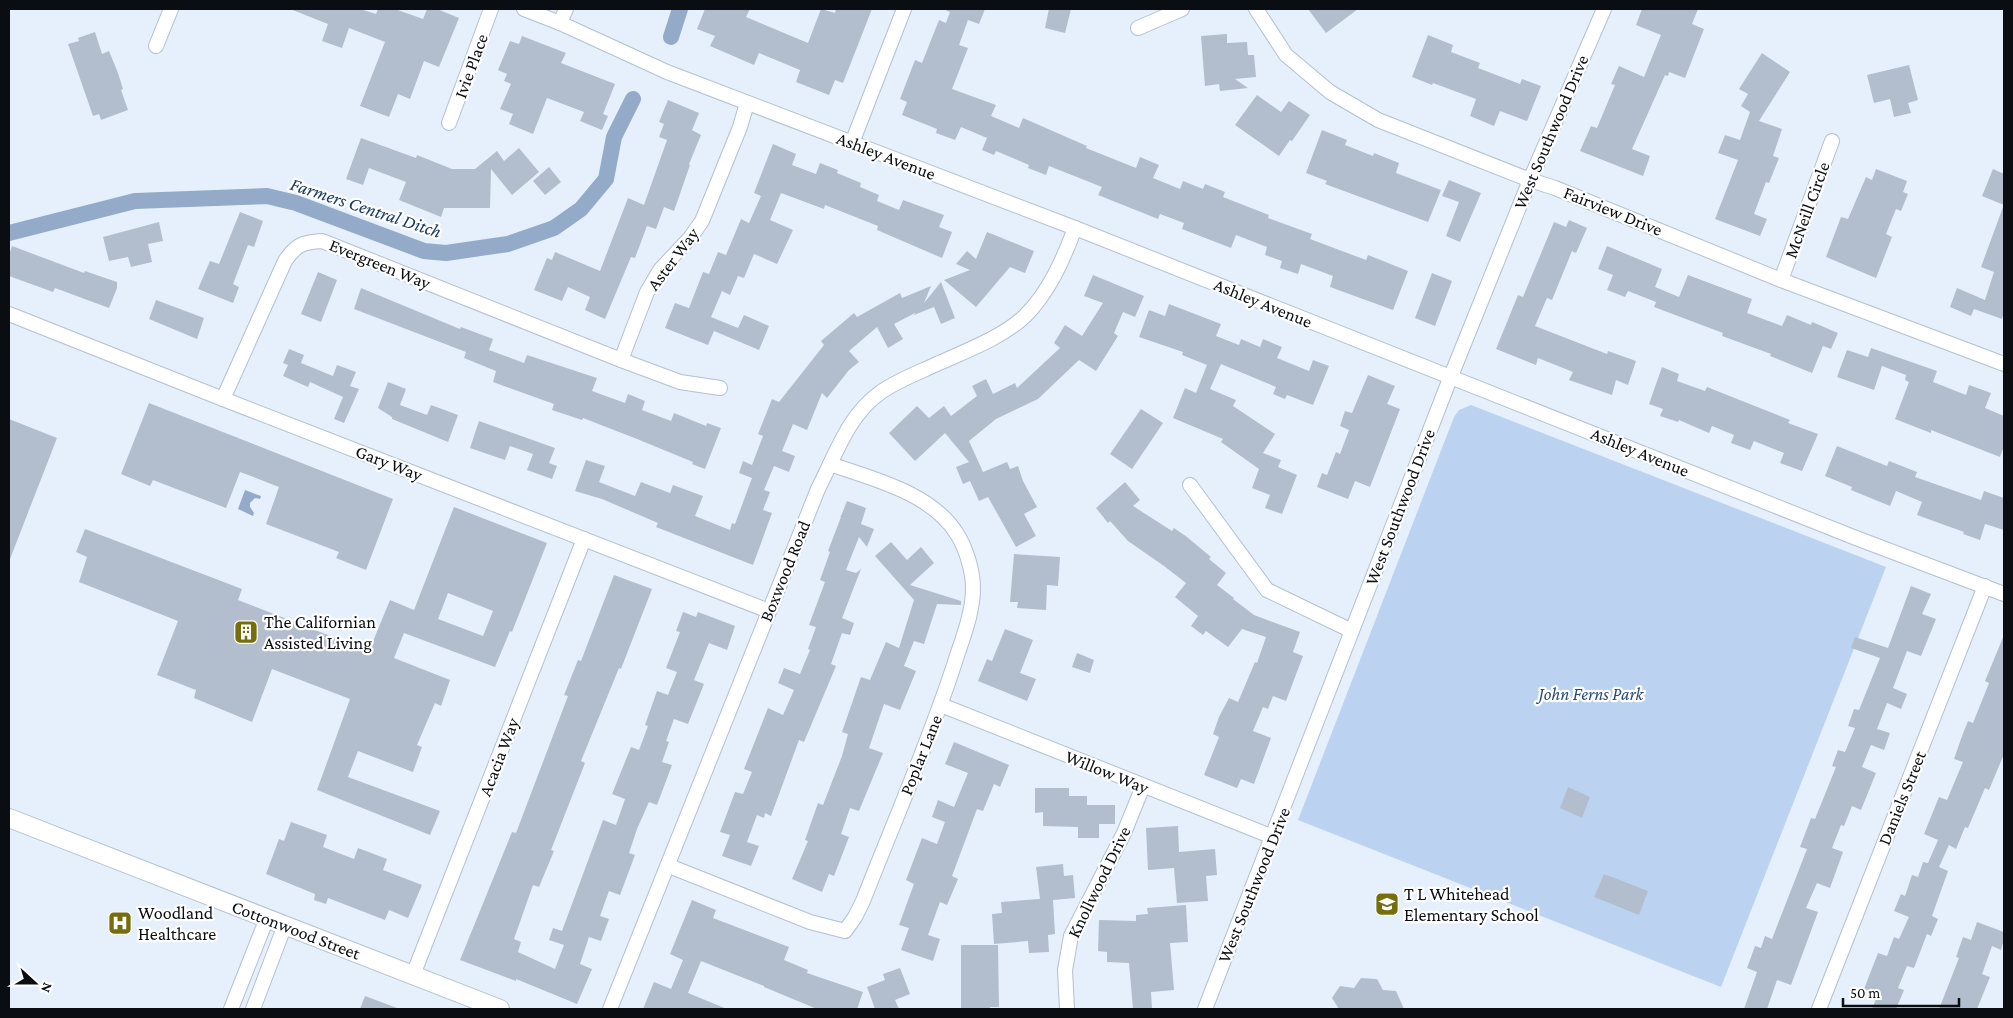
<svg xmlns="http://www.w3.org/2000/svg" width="2013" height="1018" font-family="'Crimson Pro',serif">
<rect width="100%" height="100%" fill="#e6f0fd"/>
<!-- green -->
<polygon fill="#bbd3f0" points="1471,405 1886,567 1721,987 1298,820 1454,417 1459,410"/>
<!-- water -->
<polygon fill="#93abc8" points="245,490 261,496 260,499 255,498 250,503 250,507 254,513 253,516 238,509"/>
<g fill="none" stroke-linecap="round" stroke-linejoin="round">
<!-- canal -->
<g stroke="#93abc8" stroke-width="16">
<polyline points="671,37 680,9"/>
<polyline points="9,233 135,201 267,196 296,203 424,251 446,253 508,244 554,228 581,209 606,179 614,137 633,99"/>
</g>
</g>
<!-- building -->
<g fill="#b2becd" fill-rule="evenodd">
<polygon points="290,9 360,9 376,14 378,9 395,9 423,19 427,9 437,9 459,18 439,67 424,61 410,99 398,94 389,117 360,106 385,42 349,28 342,48 322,41 328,24"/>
<polygon points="705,9 750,9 746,17 808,43 821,9 835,13 836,9 872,9 843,83 835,80 829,95 796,82 800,70 759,53 754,65 710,46 715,36 697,29"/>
<polygon points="943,9 985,9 979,24 968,20 959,45 968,48 952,89 996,105 991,116 1019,128 1023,118 1087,146 1086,148 1136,168 1140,157 1159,165 1153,178 1180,189 1183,181 1203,189 1205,184 1225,192 1223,197 1269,215 1268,218 1312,234 1310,239 1366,260 1368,255 1408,271 1393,310 1330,287 1333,276 1301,264 1298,274 1280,268 1282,261 1265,255 1267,247 1236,235 1231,248 1182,229 1184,223 1160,214 1158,219 1098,195 1102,187 1049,166 1046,175 1028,168 1029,165 996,151 994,155 982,150 987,138 961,127 955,140 936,133 937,129 902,115 907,102 900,99 915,60 922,63 939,20 946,23 950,12"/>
<polygon points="1049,9 1071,9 1065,33 1045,28"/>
<polygon points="1308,9 1358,9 1326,33"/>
<polygon points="1642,9 1698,9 1692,24 1704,29 1685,78 1669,72 1668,76 1665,75 1632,149 1650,156 1643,176 1580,151 1591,126 1597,128 1615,85 1611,84 1619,66 1644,77 1661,35 1636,25"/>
<polygon points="95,32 102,54 109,51 118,73 123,89 121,90 128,110 101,120 99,114 93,116 68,44 79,41 78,38"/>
<polygon points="1227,34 1227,43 1247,42 1248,55 1254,55 1256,77 1235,79 1248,88 1220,91 1219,84 1205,86 1201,36"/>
<polygon points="1428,35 1453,45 1451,52 1480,63 1478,68 1520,84 1522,79 1541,86 1527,121 1500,111 1494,126 1470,116 1476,99 1433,83 1432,85 1412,77"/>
<polygon points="522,36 566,53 561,63 615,84 603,114 608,116 602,130 580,121 584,112 547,98 533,134 509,124 513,114 500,109 511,84 504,81 507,74 498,70 510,41 519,44"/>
<polygon points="1762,53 1790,72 1759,121 1782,129 1773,156 1779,158 1769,183 1766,182 1754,214 1767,219 1760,236 1715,219 1738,160 1718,153 1725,135 1740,140 1750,112 1741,106 1748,94 1739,89"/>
<polygon points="1909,65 1918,100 1908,103 1911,113 1894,117 1890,99 1874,103 1867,75"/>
<polygon points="1257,95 1281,112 1289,101 1310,115 1292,141 1290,140 1279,156 1235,125"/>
<polygon points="668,100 699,113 692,130 701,135 689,164 690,165 674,211 664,207 656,229 647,226 635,258 631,257 605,319 585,310 590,297 568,287 562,301 534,290 547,258 552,260 555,252 600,271 628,198 644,205 667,140 659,137 664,124 659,122"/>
<polygon points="1322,130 1347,140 1345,145 1373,156 1374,153 1399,163 1396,173 1441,190 1428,222 1325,184 1327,181 1306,173"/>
<polygon points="361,138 416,158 417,155 452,169 475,169 497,151 504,161 519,148 539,172 512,195 491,169 490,208 444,208 441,217 399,200 406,182 369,168 363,185 346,179"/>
<polygon points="773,144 796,154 792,165 816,174 820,163 838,170 837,173 861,183 860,187 879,195 877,201 899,210 903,200 944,215 939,227 952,232 942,258 877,230 878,226 825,205 824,209 781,193 770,220 793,230 777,264 754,254 744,278 738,276 730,295 722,291 711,317 738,328 744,315 769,326 759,350 714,331 708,345 665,328 675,303 689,308 703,272 709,274 718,252 726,255 741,219 749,223 761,196 754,193"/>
<polygon points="549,167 561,182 545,195 533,181"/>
<polygon points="1876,169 1907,181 1903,192 1908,194 1901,211 1896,209 1886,234 1892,237 1876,278 1826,257 1841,217 1848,219 1866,177 1872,180"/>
<polygon points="1993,169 2004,174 2004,205 1982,196"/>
<polygon points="1449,180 1481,193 1460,242 1446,236 1459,202 1442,196"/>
<polygon points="2003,207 2004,207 2004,312 2002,319 1974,309 1971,316 1950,307 1957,288 1985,300 1994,272 1981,267"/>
<polygon points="240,212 263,221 254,247 248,245 233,284 239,287 233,303 198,289 210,261 219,264"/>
<polygon points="1569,220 1587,228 1576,253 1572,251 1552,300 1547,298 1535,326 1607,354 1608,351 1636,361 1628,385 1616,380 1612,395 1569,380 1573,372 1538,358 1536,365 1496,349 1518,295 1523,297 1554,222 1566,227"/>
<polygon points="159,222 163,241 148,244 152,262 131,267 128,257 109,261 103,237"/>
<polygon points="987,232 1034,251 1025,273 1010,267 976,307 944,280 970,270 956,264 967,251 976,259"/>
<polygon points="12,246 84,273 85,271 117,282 117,288 109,308 55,288 53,292 9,276 9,255"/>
<polygon points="1607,246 1662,269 1655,287 1679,297 1688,275 1752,299 1747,313 1782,326 1787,315 1811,325 1812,322 1838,333 1831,349 1823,346 1812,373 1770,356 1771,354 1722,336 1723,333 1654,307 1656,302 1628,291 1625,297 1607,290 1613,275 1598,269"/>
<polygon points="318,272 337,280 321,322 301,314"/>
<polygon points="1432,273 1452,281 1435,326 1415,318"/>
<polygon points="1093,275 1144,296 1135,317 1123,312 1114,333 1118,336 1096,371 1079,360 1038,399 996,419 969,441 983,472 1007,462 1010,469 1018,466 1023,481 1037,507 1024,514 1036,536 1016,547 988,497 979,501 970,481 963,484 956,467 969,462 945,433 915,461 889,433 917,406 929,418 944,406 951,416 977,396 972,386 986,379 993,394 1015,383 1017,388 1060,348 1054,343 1065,325 1082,336 1103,303 1084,296"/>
<polygon points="941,282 955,318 941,324 934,307 914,315 915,313 894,324 903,339 888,348 877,327 849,351 859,362 849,370 827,398 822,393 807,430 793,424 782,451 795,456 789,472 774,466 764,490 770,492 763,510 772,513 753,565 656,527 658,523 602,499 575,491 586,460 605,466 599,482 635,496 641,482 670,493 673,485 703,496 695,516 730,530 732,523 735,524 752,478 739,473 743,461 752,465 763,436 758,434 772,399 779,402 824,345 821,341 854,313 857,317 900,293 902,298 931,286 924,303"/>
<polygon points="361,288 460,329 461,327 493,339 489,350 524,363 527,355 597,378 592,391 625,403 628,394 645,401 642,410 671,421 674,413 706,426 707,423 721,428 705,469 692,464 693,462 637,439 583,418 582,420 552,410 554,404 493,382 496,371 464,358 466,352 354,309"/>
<polygon points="156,300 204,318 197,339 149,319"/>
<polygon points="1169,304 1221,324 1216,336 1239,345 1241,339 1260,347 1263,339 1282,347 1277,358 1309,371 1313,360 1329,366 1313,405 1287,395 1285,399 1273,394 1276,387 1221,364 1210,389 1236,400 1233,406 1275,434 1263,453 1281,460 1278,467 1297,475 1282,514 1265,508 1270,495 1252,488 1259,469 1221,442 1223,439 1173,418 1185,388 1196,393 1207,365 1182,355 1183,352 1139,337 1149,310 1165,316"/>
<polygon points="1871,348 1937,371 1933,382 1966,395 1969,385 1991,393 1985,408 2004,416 2004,446 2000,457 1931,430 1931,433 1895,419 1909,382 1905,380 1906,375 1882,366 1874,390 1837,377 1847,350 1868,357"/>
<polygon points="289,349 304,355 301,363 333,376 337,365 356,372 350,386 359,389 344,423 334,419 343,397 310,382 308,387 283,376 288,365 283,363"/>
<polygon points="1662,367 1679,374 1677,381 1705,391 1707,387 1790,420 1788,423 1818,434 1802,471 1780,463 1784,453 1754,441 1750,450 1731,443 1734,435 1712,426 1709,433 1679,420 1678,422 1660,416 1663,409 1649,404"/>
<polygon points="1368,375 1395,386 1387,404 1400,409 1370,487 1355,481 1348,499 1317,487 1322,473 1327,475 1336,452 1340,454 1349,430 1340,426 1345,411 1352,413"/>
<polygon points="388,382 406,389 400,405 427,415 431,405 458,415 448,442 392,419 392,417 378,408"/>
<polygon points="149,403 393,499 366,570 336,558 339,552 266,524 279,487 251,476 240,472 226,508 153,480 150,486 121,474"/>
<polygon points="1141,409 1163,423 1132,469 1110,454"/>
<polygon points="9,419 57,438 10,559 9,558"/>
<polygon points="479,421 555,448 549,463 557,466 552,479 527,470 533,454 510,446 505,460 470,448"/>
<polygon points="1837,446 1887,466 1889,461 1917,472 1915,477 1981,500 1984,491 2004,498 2004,530 1985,524 1980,540 1963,534 1964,532 1917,515 1922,502 1896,491 1890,506 1851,490 1852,487 1825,476"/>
<polygon points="1125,482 1140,500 1133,506 1172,531 1174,528 1187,537 1211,557 1209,559 1226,573 1217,585 1234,598 1233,599 1254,615 1300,632 1293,652 1303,656 1286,701 1273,696 1268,709 1263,707 1253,731 1271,738 1254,784 1241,779 1237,788 1204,775 1219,737 1213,734 1219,717 1229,698 1238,702 1255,662 1257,663 1266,637 1242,629 1228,647 1206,631 1203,635 1191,626 1198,616 1175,597 1186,583 1164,566 1128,541 1110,521 1108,523 1096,508"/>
<polygon points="847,501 866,508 861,524 874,529 867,547 859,537 846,570 856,573 861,569 842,618 854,623 850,635 842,633 831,664 836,666 804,742 799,740 771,816 765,813 764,818 757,815 747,842 759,846 751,866 722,856 730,835 720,832 735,792 743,794 752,772 744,769 768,708 783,715 794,690 778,683 784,668 800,674 810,650 808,649 816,627 809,625 825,582 820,580 830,552 828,551 841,517 840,516 841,516"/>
<path d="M 454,507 L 547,543 L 512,632 L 510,631 L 495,667 L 404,633 L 394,658 L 450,680 L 441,706 L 435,703 L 417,745 L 422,747 L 413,772 L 358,751 L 348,777 L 440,811 L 430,835 L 317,790 L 350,699 L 272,669 L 252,722 L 194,698 L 196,690 L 157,675 L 178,621 L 79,582 L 87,557 L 76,552 L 85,529 L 242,589 L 238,600 L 369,651 L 390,600 L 414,610 ZM 448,593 L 493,611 L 483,636 L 438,619 Z"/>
<polygon points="891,542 907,560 921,547 934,563 910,585 961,601 961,605 937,604 924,644 914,641 904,666 916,671 900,710 884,704 869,748 883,753 859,811 850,808 841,834 849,837 834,876 829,874 822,892 792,879 808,841 805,840 818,803 823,805 842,756 848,734 842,732 861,677 870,680 886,642 899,648 914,600 875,556"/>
<polygon points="1014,554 1060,557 1058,586 1047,585 1046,610 1017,608 1018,602 1010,602"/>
<polygon points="614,575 652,589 621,669 619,668 581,761 585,763 551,850 554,851 539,887 533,885 514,939 521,942 518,952 555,969 564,945 549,940 553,928 562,931 603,820 616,825 625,799 612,794 631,747 639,750 648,726 645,725 657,691 668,695 677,672 666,668 680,632 676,631 683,612 696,617 698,612 735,626 727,650 709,643 694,680 704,684 688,724 674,719 666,741 669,742 662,762 672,765 657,805 649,802 637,829 629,853 635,855 620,895 609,891 600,916 609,919 601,941 589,937 580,964 592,969 577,1004 516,979 516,981 460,960 512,832 516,833 568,696 564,695 578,660 581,661"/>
<polygon points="1911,586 1931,594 1922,614 1936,619 1921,656 1907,651 1893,688 1907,694 1901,709 1887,703 1877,729 1890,733 1884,750 1871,745 1862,767 1876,773 1861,810 1852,806 1844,826 1841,825 1832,848 1843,852 1830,888 1817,883 1806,908 1818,912 1791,985 1777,980 1767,1009 1744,1009 1757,972 1747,968 1755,946 1761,948 1765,936 1772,939 1807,849 1800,847 1811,818 1815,819 1836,767 1832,766 1838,750 1845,752 1855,728 1848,726 1854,709 1859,710 1880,658 1851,648 1855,637 1888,648"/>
<polygon points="1005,629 1033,640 1020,673 1036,679 1027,701 978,681 987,659 992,661"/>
<polygon points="2004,635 2004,754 1989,790 1985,788 1968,828 1965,827 1956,849 1949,845 1939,867 1948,871 1932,916 1938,919 1931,936 1927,934 1914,968 1907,966 1898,988 1904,990 1896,1009 1872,1009 1878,994 1864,989 1878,953 1887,956 1894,937 1899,939 1909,917 1894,911 1901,894 1905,896 1912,875 1918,877 1923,862 1928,863 1938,840 1924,834 1939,797 1947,800 1963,762 1954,759 1962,736 1968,721 1973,723 1989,683 1985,681"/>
<polygon points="1077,653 1094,660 1090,673 1072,667"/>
<polygon points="954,742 1009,765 1000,787 994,784 983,811 977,809 952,876 958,879 947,905 940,902 928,935 940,939 933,961 901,950 909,928 899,925 914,884 906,880 922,838 937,844 945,822 932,817 938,800 954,807 968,773 945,764"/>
<polygon points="1568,787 1590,797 1582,818 1560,808"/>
<polygon points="1035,788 1069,788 1069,796 1087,796 1087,805 1115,805 1115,824 1099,824 1099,838 1078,838 1078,827 1043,826 1043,812 1035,813"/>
<polygon points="291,822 327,835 323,847 354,859 358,848 387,859 383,870 422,885 408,918 389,910 385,920 328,898 326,904 314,900 315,894 266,874 279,839 284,841"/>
<polygon points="1178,826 1179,852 1215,849 1217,875 1206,876 1208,901 1177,903 1174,868 1148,870 1146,828"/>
<polygon points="1063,864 1064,876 1073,875 1075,898 1053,900 1055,934 1048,935 1049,952 1029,953 1028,941 994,944 992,914 1002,913 1001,902 1040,899 1036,867"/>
<polygon points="1604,874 1648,891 1639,915 1594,897"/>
<polygon points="692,900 716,910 713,918 789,947 784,960 808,970 807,973 863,992 857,1009 817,1009 764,987 764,986 701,961 688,993 727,1009 643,1009 654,982 671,989 683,960 670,954"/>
<polygon points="1186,905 1188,942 1170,943 1174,990 1151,992 1152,1009 1133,1009 1129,963 1107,962 1107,952 1098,951 1099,920 1136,921 1136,915 1148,914 1147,908"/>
<polygon points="1977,922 2004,932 2004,939 2001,950 1992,946 1982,974 1990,977 1977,1009 1939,1009 1959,958 1956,957 1963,937 1971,940"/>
<polygon points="961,945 998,945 999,1007 990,1007 990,1009 961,1009"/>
<polygon points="900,968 910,994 895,1000 899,1009 875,1009 867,987 885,980 883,974"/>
<polygon points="1361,978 1377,979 1383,990 1396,991 1404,1009 1339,1009 1332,998 1340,986 1354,988"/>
<polygon points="365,996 397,1008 397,1009 360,1009"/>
</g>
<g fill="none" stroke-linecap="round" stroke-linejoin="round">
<!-- minor casing -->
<g stroke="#b4c0cf" stroke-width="16">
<g id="minor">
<polyline points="524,9 560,23 667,72 1075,228 1856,538 2004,594"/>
<polyline points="1256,9 1286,55 1330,92 1378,120 1530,180 1555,188 1781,280 2004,364"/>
<polyline points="560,23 566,9"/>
<polyline points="1138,28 1182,9"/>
<polyline points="156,46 171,9"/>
<polyline points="449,123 491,9"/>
<polyline points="852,143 904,9"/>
<polyline points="1781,280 1832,141"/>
<polyline points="9,314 223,399 769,611"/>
<polyline points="621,360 647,292 660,270 690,238 702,221 740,127 747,103"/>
<path d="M 223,399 L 285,261 C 296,245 302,242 322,241 L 621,360 L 680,382 L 720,388"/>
<polyline points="1190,485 1267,590 1352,631"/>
<polyline points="941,705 1273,837"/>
<path d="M 669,866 L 810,922 L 845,931 L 855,917 L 863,901 C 893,824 927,747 953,668 C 961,642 973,615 973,588 C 973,571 966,548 957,534 C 932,493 873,479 830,464"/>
<polyline points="413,975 584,539"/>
<polyline points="231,1009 267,918"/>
<polyline points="253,1009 285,925"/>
<path d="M 610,1009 L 818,489 C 836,454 848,415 881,392 C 898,380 920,372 939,363 C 966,351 1003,337 1025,316 C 1049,292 1063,260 1075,228"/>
<polyline points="1067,1009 1065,970 1071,936 1124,833 1143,786"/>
<polyline points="1205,1009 1451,376 1530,180 1604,9"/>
<polyline points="1819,1009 1985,586"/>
</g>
</g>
<!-- tertiary casing -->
<g stroke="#b4c0cf" stroke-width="20">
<polyline id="tertiary" points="9,818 500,1009"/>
</g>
<!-- minor -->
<use href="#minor" stroke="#fff" stroke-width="14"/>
<!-- tertiary -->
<use href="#tertiary" stroke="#fff" stroke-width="18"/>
</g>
<!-- icons -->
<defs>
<g id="building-square" transform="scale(1.25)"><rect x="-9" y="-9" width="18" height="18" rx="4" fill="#766e0c" stroke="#fff"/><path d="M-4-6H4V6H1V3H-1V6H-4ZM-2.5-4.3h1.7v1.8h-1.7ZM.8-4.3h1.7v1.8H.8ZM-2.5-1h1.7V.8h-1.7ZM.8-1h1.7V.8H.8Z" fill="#fff"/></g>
<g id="school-square" transform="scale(1.25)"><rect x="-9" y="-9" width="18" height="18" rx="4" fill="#766e0c" stroke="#fff"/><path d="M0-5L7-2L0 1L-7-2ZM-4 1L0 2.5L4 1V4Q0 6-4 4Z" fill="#fff"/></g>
<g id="hospital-square" transform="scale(1.25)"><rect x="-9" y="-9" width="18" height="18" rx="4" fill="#766e0c" stroke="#fff"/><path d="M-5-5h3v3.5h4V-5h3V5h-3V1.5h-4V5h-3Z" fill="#fff"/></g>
</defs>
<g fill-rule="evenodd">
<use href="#building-square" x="246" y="632"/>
<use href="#school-square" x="1387" y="904"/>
<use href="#hospital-square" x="120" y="923"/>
</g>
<g text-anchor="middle" stroke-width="4.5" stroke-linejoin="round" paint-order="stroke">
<!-- street labels -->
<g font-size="18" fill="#0a0e13" stroke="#fff">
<text transform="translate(471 66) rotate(-70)" y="6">Ivie Place</text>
<text transform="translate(1551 132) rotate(-67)" y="6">West Southwood Drive</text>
<text transform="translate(886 156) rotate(21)" y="6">Ashley Avenue</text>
<text transform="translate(1807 210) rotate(-70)" y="6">McNeill Circle</text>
<text transform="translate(1613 211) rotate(22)" y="6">Fairview Drive</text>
<text transform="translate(673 259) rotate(-53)" y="6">Aster Way</text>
<text transform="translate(380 264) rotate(22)" y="6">Evergreen Way</text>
<text transform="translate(1263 303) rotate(22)" y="6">Ashley Avenue</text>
<text transform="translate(1640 452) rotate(22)" y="6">Ashley Avenue</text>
<text transform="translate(389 463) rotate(21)" y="6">Gary Way</text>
<text transform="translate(1400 507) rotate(-69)" y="6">West Southwood Drive</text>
<text transform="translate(785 571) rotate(-68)" y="6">Boxwood Road</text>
<text transform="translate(921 755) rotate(-68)" y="6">Poplar Lane</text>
<text transform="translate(499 757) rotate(-69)" y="6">Acacia Way</text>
<text transform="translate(1107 772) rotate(22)" y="6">Willow Way</text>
<text transform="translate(1902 798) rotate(-68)" y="6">Daniels Street</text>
<text transform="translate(1099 882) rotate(-64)" y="6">Knollwood Drive</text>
<text transform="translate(1254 885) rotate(-68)" y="6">West Southwood Drive</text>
<text transform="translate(296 930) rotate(21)" y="6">Cottonwood Street</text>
</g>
<!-- poi labels -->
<g font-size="18" fill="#0a0e13" stroke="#fff" text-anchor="start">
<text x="264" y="628">The Californian<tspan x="264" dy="21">Assisted Living</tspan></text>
<text x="1404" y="900">T L Whitehead<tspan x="1404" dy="21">Elementary School</tspan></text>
<text x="138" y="919">Woodland<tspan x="138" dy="21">Healthcare</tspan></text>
</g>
<!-- park labels -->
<g font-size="18" font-style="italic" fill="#274a73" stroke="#fff">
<text x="1591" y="700">John Ferns Park</text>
</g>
<!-- water labels -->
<g font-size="19" font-style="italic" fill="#173961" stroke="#fff">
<text transform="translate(366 207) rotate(18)" y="7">Farmers Central Ditch</text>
</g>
</g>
<!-- border -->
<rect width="2013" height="1018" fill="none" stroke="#0a0e13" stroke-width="20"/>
<!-- north arrow -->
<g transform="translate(35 983) rotate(111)" stroke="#ffffff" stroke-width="4" paint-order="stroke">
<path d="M0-4L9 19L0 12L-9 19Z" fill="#0a0e13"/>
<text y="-8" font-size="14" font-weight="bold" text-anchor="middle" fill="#0a0e13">N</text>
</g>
<!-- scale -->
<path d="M1843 998v8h116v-8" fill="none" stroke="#0a0e13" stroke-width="2.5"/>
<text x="1850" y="998" font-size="15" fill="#0a0e13" stroke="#ffffff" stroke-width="4" paint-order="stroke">50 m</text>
</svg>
